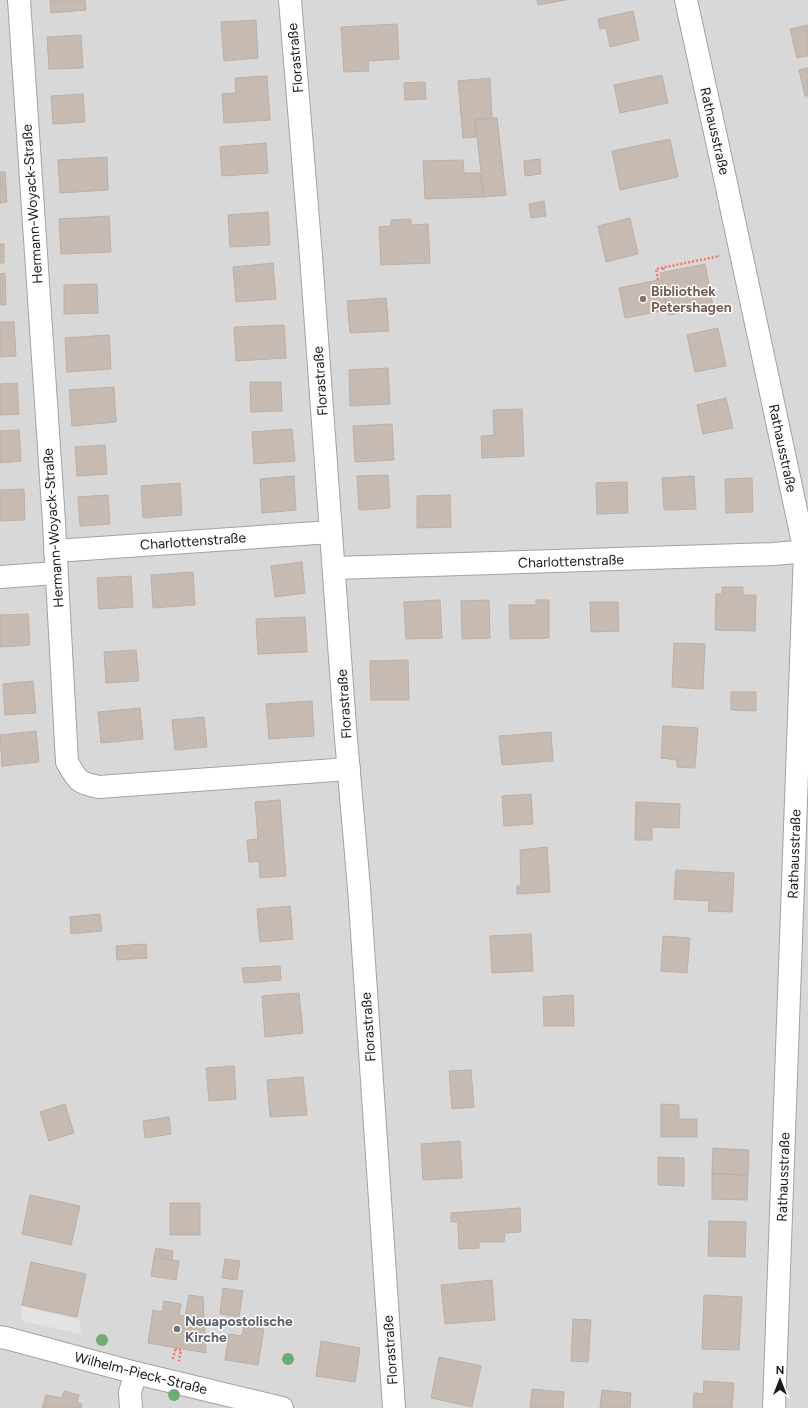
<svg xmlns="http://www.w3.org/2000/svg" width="808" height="1408" font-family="Figtree,sans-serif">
<rect width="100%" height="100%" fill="#ede9e0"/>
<!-- residential -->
<rect fill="#d9d8d8" x="0" y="0" width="808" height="1408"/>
<!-- parking -->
<polygon fill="#e3e3e3" points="21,1306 80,1320 81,1334 22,1321"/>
<!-- building -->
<g fill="#c5bbb3" stroke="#bfafa2">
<polygon points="50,0 85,0 86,10 51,13"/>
<polygon points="537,0 566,0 538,5"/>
<polygon points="633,11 639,40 610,47 606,28 600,29 598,19"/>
<polygon points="256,20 258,58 224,61 221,22"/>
<polygon points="397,24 399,59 368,61 369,71 344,72 341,27"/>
<polygon points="808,25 808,56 797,58 790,29"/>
<polygon points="81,35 83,68 49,69 47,37"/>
<polygon points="808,68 808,96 805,96 799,70"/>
<polygon points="662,75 668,103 620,113 614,85"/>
<polygon points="267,76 270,120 224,123 222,94 236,93 235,78"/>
<polygon points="490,78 492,118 475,120 477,137 463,138 458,81"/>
<polygon points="425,82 426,99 405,100 404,83"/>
<polygon points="83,94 85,122 53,124 51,96"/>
<polygon points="492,118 497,118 506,195 484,197 475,120"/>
<polygon points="670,139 678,177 620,190 612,151"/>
<polygon points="266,143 268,173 222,176 220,147"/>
<polygon points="107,157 108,190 60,193 58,160"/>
<polygon points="540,159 541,174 525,176 524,161"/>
<polygon points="463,160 464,173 480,173 484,197 425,199 423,161"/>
<polygon points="0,172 5,172 7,202 0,203"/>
<polygon points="544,201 546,216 531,218 529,204"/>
<polygon points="268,212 270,245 230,247 228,215"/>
<polygon points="109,216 111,252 61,254 59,219"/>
<polygon points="630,218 638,254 606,262 598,226"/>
<polygon points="411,219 411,225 428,224 430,263 381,265 379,227 391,226 391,220"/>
<rect x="0" y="244" width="4" height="19"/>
<polygon points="273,263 276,299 236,302 233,267"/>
<polygon points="705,264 713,306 669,315 660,273"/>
<polygon points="5,273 6,305 0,305 0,274"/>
<polygon points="658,280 662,280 667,310 625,318 619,288"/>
<polygon points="97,284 98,313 64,314 64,285"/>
<polygon points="386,298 389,331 350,333 347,301"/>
<polygon points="0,322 14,322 16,356 0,357"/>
<polygon points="284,325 286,358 236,361 234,327"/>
<polygon points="718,328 726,366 695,372 687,335"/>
<polygon points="109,335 111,369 67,372 65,338"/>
<polygon points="388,368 390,404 350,406 349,370"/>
<polygon points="250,382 281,382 282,411 251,412"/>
<polygon points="17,383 19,414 0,415 0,384"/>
<polygon points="114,387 116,422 72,426 69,390"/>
<polygon points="726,398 733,428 703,434 697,405"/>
<polygon points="522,409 524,456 482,458 481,436 494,435 493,410"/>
<polygon points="392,424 394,460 355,462 353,426"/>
<polygon points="292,429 295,461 254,464 252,432"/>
<polygon points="19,430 21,461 0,463 0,431"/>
<polygon points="105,445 107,474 77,476 75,447"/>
<polygon points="388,475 390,508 359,510 357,476"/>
<polygon points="294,476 296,510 262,513 260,479"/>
<polygon points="694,476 696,509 664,510 662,478"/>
<polygon points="752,478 753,512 726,513 725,479"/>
<polygon points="627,482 628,513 597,514 596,483"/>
<polygon points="180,483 182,515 143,518 141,486"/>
<polygon points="24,489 25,520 0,521 0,490"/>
<polygon points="108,495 110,524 80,526 78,497"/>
<polygon points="450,495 451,527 417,528 417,496"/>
<polygon points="302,562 305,593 275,597 271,566"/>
<polygon points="193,572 195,605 153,608 151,575"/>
<polygon points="131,576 133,607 99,609 97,578"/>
<polygon points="722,587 743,587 743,595 756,595 755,631 715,630 716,594 722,594"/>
<polygon points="440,600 442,638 406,639 404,602"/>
<polygon points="489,600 490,638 462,639 461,601"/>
<polygon points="536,600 549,600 549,638 510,639 509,605 536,605"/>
<polygon points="590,602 618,602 619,631 591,632"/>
<polygon points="28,614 30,645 0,647 0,615"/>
<polygon points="305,617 307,652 258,654 256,619"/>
<polygon points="674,643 705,644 703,689 672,687"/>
<polygon points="136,650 139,681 106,683 104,652"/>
<polygon points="408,660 409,700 371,700 370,661"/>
<polygon points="33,681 36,713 5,715 3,684"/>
<polygon points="731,692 756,692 756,711 731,710"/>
<polygon points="312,701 314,736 269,739 266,704"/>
<polygon points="140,708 143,739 101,743 98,712"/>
<polygon points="204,717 207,747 175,750 172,720"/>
<polygon points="663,726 698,728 695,768 677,767 677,760 661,758"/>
<polygon points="36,731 39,762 2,766 0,735"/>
<polygon points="551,732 553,761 502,765 499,736"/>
<polygon points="531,794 533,824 504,826 502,796"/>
<polygon points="280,800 286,876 260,878 259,861 249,862 247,840 258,839 255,802"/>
<polygon points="636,802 680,804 679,828 652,827 652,840 635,840"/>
<polygon points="547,847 550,892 517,894 517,886 521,886 520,850"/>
<polygon points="676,870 734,873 732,912 708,911 709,901 674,899"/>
<polygon points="290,906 293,939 260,942 257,909"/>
<polygon points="100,914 102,931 71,934 70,917"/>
<polygon points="531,934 533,971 492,973 490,936"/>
<polygon points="663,936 690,938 687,973 661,971"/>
<polygon points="146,944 147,958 117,960 116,946"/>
<polygon points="280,966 281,980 244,983 242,968"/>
<polygon points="299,993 303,1033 265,1037 262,996"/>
<polygon points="573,995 574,1026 544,1026 543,997"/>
<polygon points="234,1066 236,1099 209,1101 206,1068"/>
<polygon points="471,1070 474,1107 452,1109 449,1071"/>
<polygon points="303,1077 307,1115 270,1117 267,1080"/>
<polygon points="65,1104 74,1133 49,1141 40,1112"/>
<polygon points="661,1104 679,1105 679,1119 697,1119 697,1137 661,1137"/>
<polygon points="169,1117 171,1134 145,1138 143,1121"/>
<polygon points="460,1141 462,1178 423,1180 421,1144"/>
<polygon points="713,1148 749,1150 748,1175 712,1174"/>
<polygon points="658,1157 684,1158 684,1186 658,1185"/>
<polygon points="712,1174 748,1175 747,1200 712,1199"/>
<polygon points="30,1195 80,1206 71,1245 22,1234"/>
<rect x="170" y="1203" width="30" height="32"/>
<polygon points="520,1208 521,1232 505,1233 504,1242 479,1242 479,1248 459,1249 458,1222 451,1222 451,1213"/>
<polygon points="709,1221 746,1222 745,1257 708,1256"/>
<polygon points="156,1248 173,1251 172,1260 154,1257"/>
<polygon points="154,1257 179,1261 176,1280 151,1276"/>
<polygon points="225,1259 240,1261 237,1280 222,1278"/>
<polygon points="31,1262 86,1274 77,1317 22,1305"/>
<polygon points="492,1280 495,1320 445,1324 441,1285"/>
<polygon points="223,1288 243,1291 239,1317 220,1314"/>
<polygon points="189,1295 203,1297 206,1353 148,1343 153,1310 162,1312 164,1301 181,1304 179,1315 185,1316"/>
<polygon points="704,1295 742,1297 739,1350 702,1349"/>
<polygon points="573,1319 591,1320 588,1362 571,1361"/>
<polygon points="244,1326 264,1329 258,1365 225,1360 229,1334 242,1336"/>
<polygon points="321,1341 360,1348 355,1382 316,1376"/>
<polygon points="439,1357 481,1366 472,1407 431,1398"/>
<polygon points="704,1381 734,1383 732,1408 693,1408 694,1393 703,1394"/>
<polygon points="532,1389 564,1392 563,1408 530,1408"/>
<polygon points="602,1390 631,1393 630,1408 600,1408"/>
<polygon points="65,1391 79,1395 77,1402 82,1404 81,1408 42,1408 46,1395 61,1398"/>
</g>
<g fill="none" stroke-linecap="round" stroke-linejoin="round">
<!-- minor casing -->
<g stroke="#a2a2a2" stroke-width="24">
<g id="minor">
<path d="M 19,0 L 54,522 L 67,762 C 77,780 78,783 99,787 L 349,769"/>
<polyline points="290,0 311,256 345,727 359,888 394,1408"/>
<polyline points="686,0 723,169 805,552 774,1408"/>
<polyline points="55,551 331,532"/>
<polyline points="334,568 774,554 808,551"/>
<polyline points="0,577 56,573"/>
<polyline points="131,1408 130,1392 136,1373"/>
</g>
</g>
<!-- tertiary casing -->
<g stroke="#a2a2a2" stroke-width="24">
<polyline id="tertiary" points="0,1337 6,1338 136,1373 282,1408"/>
</g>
<!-- path -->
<g stroke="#fd7361" stroke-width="2.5" stroke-dasharray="2 2" stroke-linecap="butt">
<polyline points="663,268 664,272"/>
<polyline points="658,280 656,269 720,256"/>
<polyline points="175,1349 181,1350 179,1361"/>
<polyline points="173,1359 175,1350"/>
</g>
<!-- minor -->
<use href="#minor" stroke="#fff" stroke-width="22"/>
<!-- tertiary -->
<use href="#tertiary" stroke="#fff" stroke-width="22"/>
</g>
<!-- trees -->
<g fill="#6fac6f">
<circle cx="102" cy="1340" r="6"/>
<circle cx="288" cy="1359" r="6"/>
<circle cx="174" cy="1395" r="6"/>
</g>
<!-- markers -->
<circle fill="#8d6e63" stroke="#fff" stroke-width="1.5" cx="643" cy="299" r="4"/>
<circle fill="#6b7280" stroke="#fff" stroke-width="1.5" cx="177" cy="1329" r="4"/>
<g text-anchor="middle" stroke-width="3" stroke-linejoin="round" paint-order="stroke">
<!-- street labels -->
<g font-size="14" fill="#1b1b1b" stroke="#fff">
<text transform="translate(295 58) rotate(-95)" y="5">Florastraße</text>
<text transform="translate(715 131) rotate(77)" y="5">Rathausstraße</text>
<text transform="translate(32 204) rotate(-94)" y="5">Hermann-Woyack-Straße</text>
<text transform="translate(320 381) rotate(-94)" y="5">Florastraße</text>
<text transform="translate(783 448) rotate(78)" y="5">Rathausstraße</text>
<text transform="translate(53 528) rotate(-94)" y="5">Hermann-Woyack-Straße</text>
<text transform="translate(193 541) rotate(-4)" y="5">Charlottenstraße</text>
<text transform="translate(571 561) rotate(-2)" y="5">Charlottenstraße</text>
<text transform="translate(344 704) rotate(-94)" y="5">Florastraße</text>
<text transform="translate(794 854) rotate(-88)" y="5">Rathausstraße</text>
<text transform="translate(368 1027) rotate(-94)" y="5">Florastraße</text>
<text transform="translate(783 1177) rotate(-88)" y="5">Rathausstraße</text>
<text transform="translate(390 1350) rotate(-94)" y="5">Florastraße</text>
<text transform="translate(141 1373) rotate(14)" y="5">Wilhelm-Pieck-Straße</text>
</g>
<!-- education labels -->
<g font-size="14" font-weight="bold" fill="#785e54" stroke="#fff" text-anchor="start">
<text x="651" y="296">Bibliothek<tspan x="651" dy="16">Petershagen</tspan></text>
</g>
<!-- worship labels -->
<g font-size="14" font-weight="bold" fill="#5b616d" stroke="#fff" text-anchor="start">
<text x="185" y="1326">Neuapostolische<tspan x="185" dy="16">Kirche</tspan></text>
</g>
</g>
<!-- north arrow -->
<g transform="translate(780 1380)" stroke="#ffffff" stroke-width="3" paint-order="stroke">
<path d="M0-3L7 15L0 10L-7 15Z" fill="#1b1b1b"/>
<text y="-6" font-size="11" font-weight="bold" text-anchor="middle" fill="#1b1b1b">N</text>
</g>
</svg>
